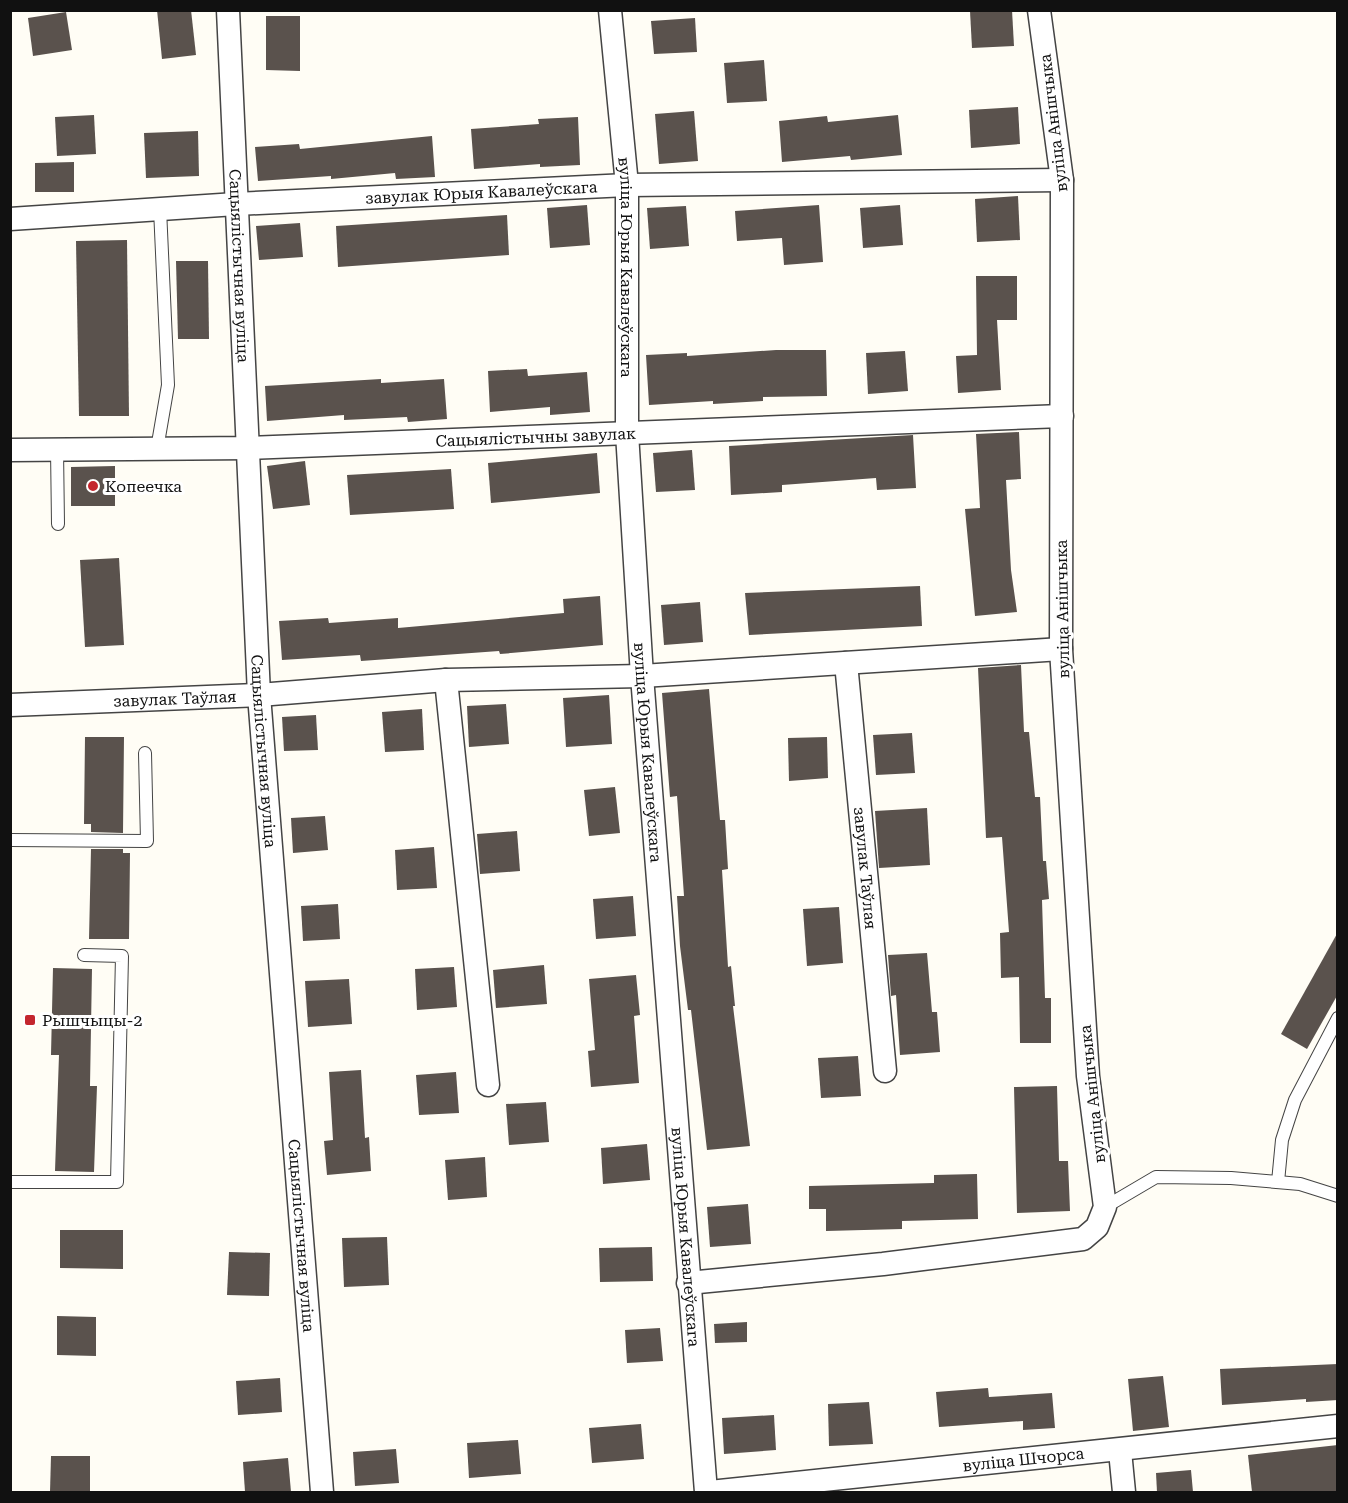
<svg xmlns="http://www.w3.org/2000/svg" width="1348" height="1503" font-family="'Roboto Serif',serif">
<rect width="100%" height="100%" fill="#fffdf5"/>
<!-- building -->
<g fill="#5a524d">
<polygon points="157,10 191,10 196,55 162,59"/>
<polygon points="984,10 1012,10 1014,46 972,48 970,11"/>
<polygon points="66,12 72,50 33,56 28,18"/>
<polygon points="266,16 300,16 300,71 266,70"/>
<polygon points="695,18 697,52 654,54 651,21"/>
<polygon points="764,60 767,101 727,103 724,63"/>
<polygon points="1018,107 1020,144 971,148 969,110"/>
<polygon points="694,111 698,161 659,164 655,114"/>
<polygon points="94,115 96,154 57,156 55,117"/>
<polygon points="898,115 902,155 851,160 850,156 782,162 779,121 827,116 828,122"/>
<polygon points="578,117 580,165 540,167 540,164 474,169 471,129 539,124 538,119"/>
<polygon points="198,131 199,176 146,178 144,133"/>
<polygon points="432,136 435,177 396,179 395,173 331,179 331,176 258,181 255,147 299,144 300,149"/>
<polygon points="74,162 74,192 35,192 35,163"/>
<polygon points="1018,196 1020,240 977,242 975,199"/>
<polygon points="587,205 590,245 550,248 547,208"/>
<polygon points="819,205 823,262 784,265 782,238 737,241 735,211"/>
<polygon points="900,205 903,245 863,248 860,208"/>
<polygon points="686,206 689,246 650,249 647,208"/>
<polygon points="507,215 509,255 338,267 336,226"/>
<polygon points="300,223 303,257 259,260 256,226"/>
<polygon points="127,240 129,416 79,416 76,241"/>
<polygon points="176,261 208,261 209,339 178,339"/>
<polygon points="976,276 1017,276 1017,320 997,320 1001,390 958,393 956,356 977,355"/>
<polygon points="776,350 826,350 827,396 763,397 763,401 713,404 713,401 649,405 646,355 687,353 687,356"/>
<polygon points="905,351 908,391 868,394 866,353"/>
<polygon points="527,369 528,376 587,372 590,412 550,415 550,407 490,412 488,371"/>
<polygon points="381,379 381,383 444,379 447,419 408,422 407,417 344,420 344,415 267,421 265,386"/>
<polygon points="1019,432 1021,479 1006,480 1011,570 1017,612 975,616 965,509 980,508 976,434"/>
<polygon points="913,435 916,488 877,490 876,478 782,485 782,492 731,495 729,446"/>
<polygon points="692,450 695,490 656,492 653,453"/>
<polygon points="597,453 600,493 491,503 488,463"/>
<polygon points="305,461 310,505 273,509 267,466"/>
<polygon points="115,466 115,506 71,506 71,467"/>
<polygon points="451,469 454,509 350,515 347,475"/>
<polygon points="119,558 124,645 85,647 80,560"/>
<polygon points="920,586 922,626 749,635 745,593"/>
<polygon points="600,596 603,645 500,654 499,651 361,661 360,655 282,660 279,621 328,618 329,623 398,618 398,628 564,613 563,599"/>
<polygon points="700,602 703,642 664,645 661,605"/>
<polygon points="1021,665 1024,732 1029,732 1035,797 1040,797 1043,861 1046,861 1049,899 1042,900 1045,998 1051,998 1051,1043 1020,1043 1019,977 1001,978 1000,933 1009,932 1002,837 986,838 978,668"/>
<polygon points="709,689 720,820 725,820 728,869 722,870 728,967 731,966 735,1006 733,1006 750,1146 707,1150 691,1010 688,1010 680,946 677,896 684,896 677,796 670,797 662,693"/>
<polygon points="609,695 612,744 566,747 563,698"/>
<polygon points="506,704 509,744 469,747 467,706"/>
<polygon points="422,709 424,750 385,752 382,712"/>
<polygon points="316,715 318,750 284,751 282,717"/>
<polygon points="912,733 915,773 876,775 873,735"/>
<polygon points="85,737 124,737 123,833 91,832 91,824 84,824"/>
<polygon points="827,737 828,778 789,781 788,738"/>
<polygon points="615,787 620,833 589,836 584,790"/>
<polygon points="927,808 930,865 879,868 875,811"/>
<polygon points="325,816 328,850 293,853 291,818"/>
<polygon points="517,831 520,871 480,874 477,834"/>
<polygon points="434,847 437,888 397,890 395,850"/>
<polygon points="91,849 123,849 123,853 130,853 129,939 89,939"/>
<polygon points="633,896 636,936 596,939 593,899"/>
<polygon points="338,904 340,939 303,941 301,906"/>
<polygon points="839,907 843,963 807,966 803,909"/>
<polygon points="1338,932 1338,994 1307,1049 1281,1034"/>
<polygon points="927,953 932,1012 937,1012 940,1052 900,1055 896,995 891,996 888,955"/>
<polygon points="544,965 547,1004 496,1008 493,970"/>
<polygon points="454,967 457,1007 417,1010 415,969"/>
<polygon points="53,968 92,969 90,1086 97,1086 94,1172 55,1171 59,1055 51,1055"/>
<polygon points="636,975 640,1015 634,1016 639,1083 591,1087 588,1051 595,1050 589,979"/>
<polygon points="349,979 352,1024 308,1027 305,981"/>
<polygon points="858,1056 861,1096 821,1098 818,1058"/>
<polygon points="361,1070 365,1138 369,1137 371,1171 327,1175 324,1141 333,1140 329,1072"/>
<polygon points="456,1072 459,1113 419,1115 416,1075"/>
<polygon points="1057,1086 1059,1161 1068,1161 1070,1211 1017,1213 1014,1087"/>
<polygon points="546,1102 549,1142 509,1145 506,1104"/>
<polygon points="647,1144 650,1180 603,1184 601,1148"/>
<polygon points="485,1157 487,1197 448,1200 445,1160"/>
<polygon points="977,1174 978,1219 902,1221 902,1229 826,1231 826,1209 809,1209 809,1186 934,1183 934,1175"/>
<polygon points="748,1204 751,1244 710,1247 707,1207"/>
<polygon points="60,1230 123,1230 123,1269 60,1268"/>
<polygon points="387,1237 389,1285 344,1287 342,1238"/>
<polygon points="652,1247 653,1281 600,1282 599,1248"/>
<polygon points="229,1252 270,1253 269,1296 227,1295"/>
<polygon points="57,1316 96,1317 96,1356 57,1355"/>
<polygon points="747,1322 747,1342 715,1343 714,1324"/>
<polygon points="660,1328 663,1361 627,1363 625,1330"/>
<polygon points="1338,1364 1338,1400 1306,1402 1306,1399 1222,1405 1220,1369"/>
<polygon points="1163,1376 1169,1427 1133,1431 1128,1379"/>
<polygon points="280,1378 282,1412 238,1415 236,1381"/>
<polygon points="988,1388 989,1397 1052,1393 1055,1428 1023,1430 1023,1421 939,1427 936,1392"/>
<polygon points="869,1402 873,1444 829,1446 828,1404"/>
<polygon points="774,1415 776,1450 724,1454 722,1418"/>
<polygon points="641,1424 644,1459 592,1463 589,1428"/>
<polygon points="518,1440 521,1474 469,1478 467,1443"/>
<polygon points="1338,1445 1338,1492 1252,1492 1248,1455"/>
<polygon points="396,1449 399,1483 355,1486 353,1452"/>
<polygon points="51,1456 90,1456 90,1492 50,1492"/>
<polygon points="288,1458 291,1492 245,1492 243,1462"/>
<polygon points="1191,1470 1193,1492 1157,1492 1156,1473"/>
</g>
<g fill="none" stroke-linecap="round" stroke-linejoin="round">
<!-- lane casing -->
<g stroke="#444" stroke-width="14">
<g id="lane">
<polyline points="57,449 58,524"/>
<polyline points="157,449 168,385 160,209"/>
<polyline points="10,840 147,841 145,753"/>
<polyline points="10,1182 117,1182 122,956 84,955"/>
<polyline points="1278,1182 1282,1140 1295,1100 1338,1018"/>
<polyline points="1105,1207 1156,1177 1231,1178 1300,1184 1338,1196"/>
</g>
</g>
<!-- street casing -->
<g stroke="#444" stroke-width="25">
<g id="street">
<path id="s1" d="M 228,10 L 259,695 L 322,1492"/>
<path id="s2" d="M 610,10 L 627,185 L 627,433 L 642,676 L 706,1492"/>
<path id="s3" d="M 10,219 L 236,204 L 627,185 L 1062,180"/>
<path id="s4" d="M 10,450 L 249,448 L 1062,416"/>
<path id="s5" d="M 846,663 L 885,1071"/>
<polyline points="446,680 488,1085"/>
<path id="s6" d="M 10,705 L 259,695 L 446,680 L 642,676 L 1061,649"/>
<polyline points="688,1283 883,1264 1083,1239 1097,1227 1105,1207 1088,1076 1061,649 1062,180 1039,10"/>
<polyline points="1120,1451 1124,1492"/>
<path id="s7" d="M 710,1492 L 1338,1426"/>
</g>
</g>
<!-- lane -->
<use href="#lane" stroke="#fff" stroke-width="12"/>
<!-- street -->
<use href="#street" stroke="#fff" stroke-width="22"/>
</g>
<!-- markers -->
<g fill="#c4262e" stroke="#fff" stroke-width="2">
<circle cx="93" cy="486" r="6"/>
<rect x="24" y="1014" width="12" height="12" rx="3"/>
</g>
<g text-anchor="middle" stroke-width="6" stroke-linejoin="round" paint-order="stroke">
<!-- street labels -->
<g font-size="16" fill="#111" stroke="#fff">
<text transform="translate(1053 123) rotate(-97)" y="6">вуліца Анішчыка</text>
<text dy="6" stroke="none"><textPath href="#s3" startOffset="472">завулак Юрыя Кавалеўскага</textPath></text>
<text dy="6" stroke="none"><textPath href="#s1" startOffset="256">Сацыялістычная вуліца</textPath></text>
<text dy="6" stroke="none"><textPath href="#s2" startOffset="258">вуліца Юрыя Кавалеўскага</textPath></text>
<text dy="6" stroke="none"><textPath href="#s4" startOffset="526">Сацыялістычны завулак</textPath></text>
<text transform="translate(1062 609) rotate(-91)" y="6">вуліца Анішчыка</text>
<text dy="6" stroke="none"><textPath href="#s6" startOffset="165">завулак Таўлая</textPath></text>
<text dy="6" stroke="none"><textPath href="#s1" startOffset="742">Сацыялістычная вуліца</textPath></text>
<text dy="6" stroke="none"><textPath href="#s2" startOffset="744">вуліца Юрыя Кавалеўскага</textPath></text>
<text dy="6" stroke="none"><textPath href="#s5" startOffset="206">завулак Таўлая</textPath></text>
<text transform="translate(1092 1094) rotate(-96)" y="6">вуліца Анішчыка</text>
<text dy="6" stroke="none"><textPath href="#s1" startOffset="1228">Сацыялістычная вуліца</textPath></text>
<text dy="6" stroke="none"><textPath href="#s2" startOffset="1230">вуліца Юрыя Кавалеўскага</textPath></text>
<text dy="6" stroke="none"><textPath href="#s7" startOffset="315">вуліца Шчорса</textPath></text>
</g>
<!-- poi labels -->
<g font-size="16" fill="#111" stroke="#fff" text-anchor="start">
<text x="105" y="492">Копеечка</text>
<text x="42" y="1026">Рышчыцы-2</text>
</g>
</g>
<!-- border -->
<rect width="1348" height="1503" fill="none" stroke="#111111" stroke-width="24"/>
</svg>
